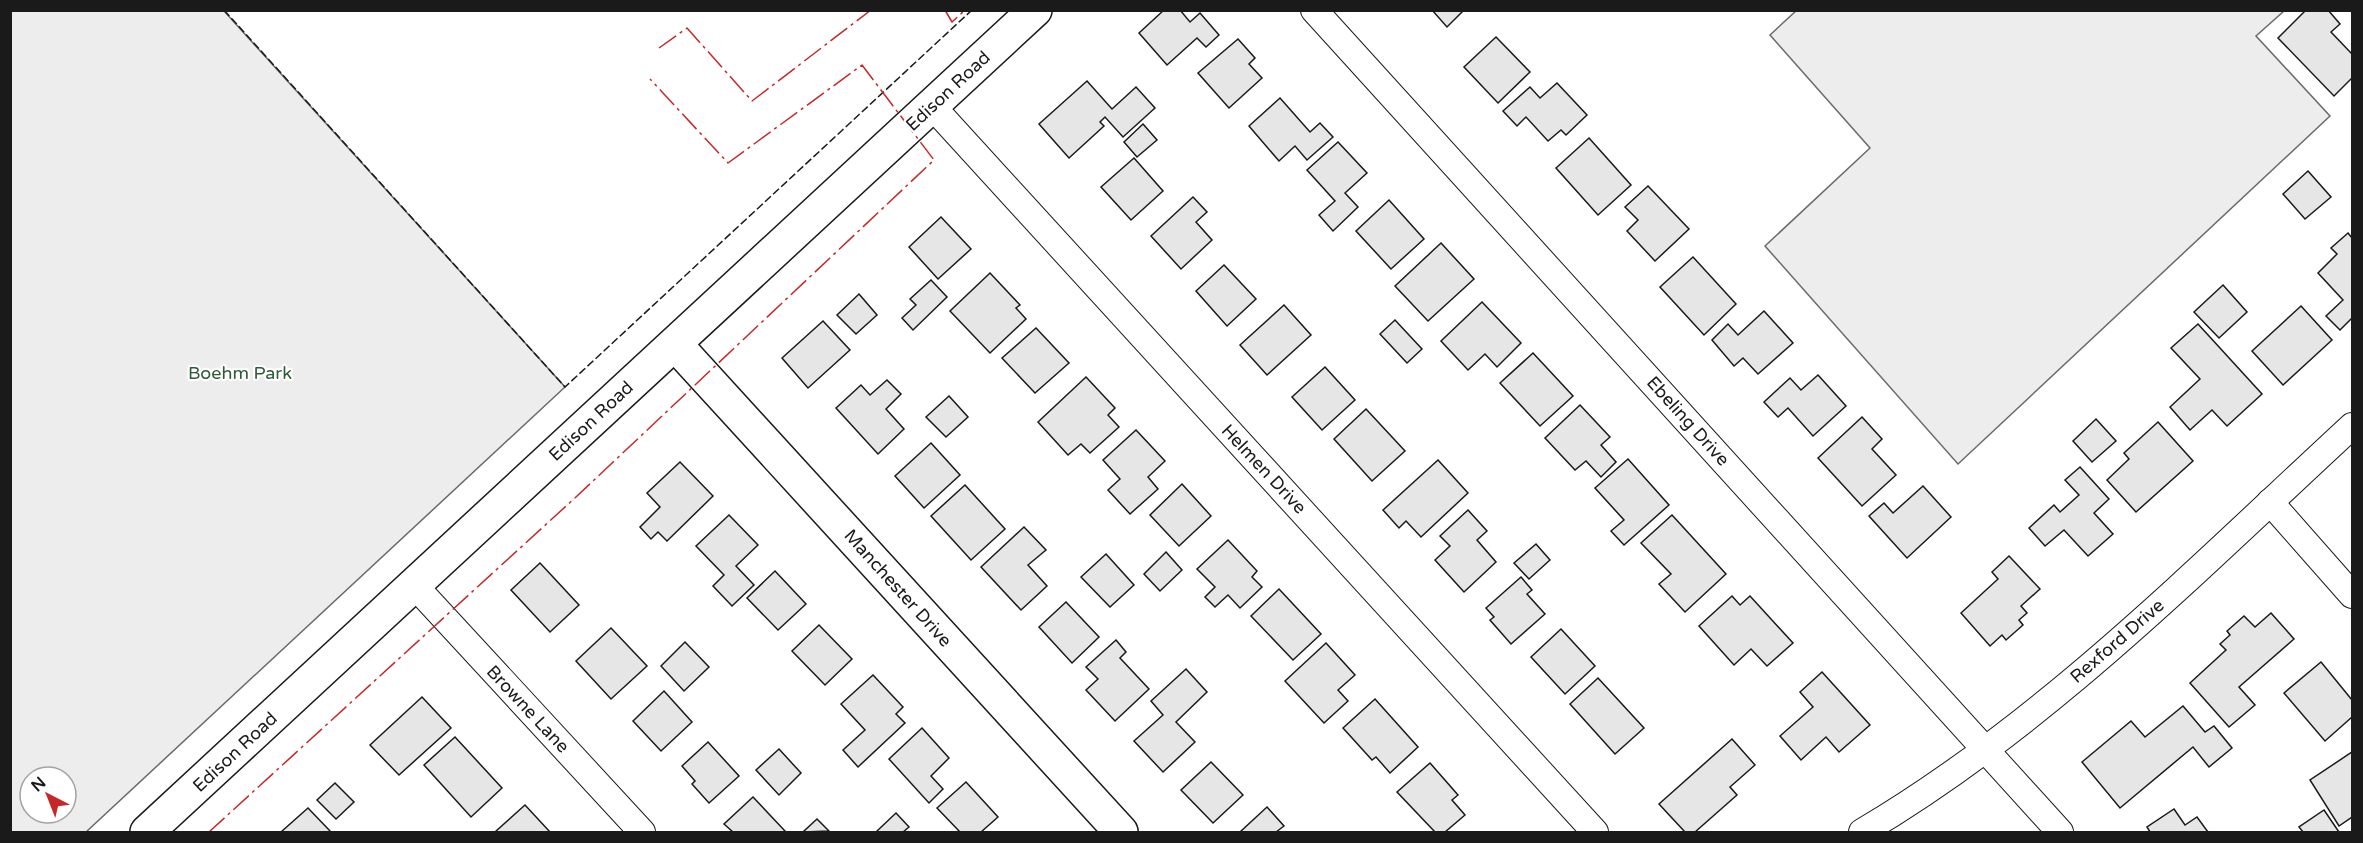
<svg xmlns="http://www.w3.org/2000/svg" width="2363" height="843" font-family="'Varela Round',sans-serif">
<rect width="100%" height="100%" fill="#fff"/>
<!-- built -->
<g fill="#ededed" stroke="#6a6a6a" stroke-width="1.5" fill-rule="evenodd">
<polygon points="1797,10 2284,11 2256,36 2330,116 1958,464 1765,246 1870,148 1770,35"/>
<path d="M 10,11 L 224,11 L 565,387 L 86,832 L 11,832 ZM 30,777 L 66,777 L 66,813 L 30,813 Z"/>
</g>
<!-- building -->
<g fill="#e6e6e6" stroke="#1a1a1a" stroke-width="1.5">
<polygon points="1164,10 1180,10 1190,22 1200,13 1219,35 1206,47 1197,38 1167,65 1139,33"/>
<polygon points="1432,10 1464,10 1447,27"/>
<polygon points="2306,10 2328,10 2340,24 2331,32 2352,54 2352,78 2334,96 2278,38"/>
<polygon points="1496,37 1530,72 1498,103 1464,67"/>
<polygon points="1238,39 1255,58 1249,64 1262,78 1229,108 1198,73"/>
<polygon points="1087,81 1112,109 1136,87 1155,108 1123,137 1105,117 1100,122 1104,126 1069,158 1039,124"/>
<polygon points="1557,83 1587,115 1566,135 1561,130 1548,141 1526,117 1517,126 1503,111 1530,87 1540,98"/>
<polygon points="1280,98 1310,132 1320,123 1333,137 1307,160 1295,146 1279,161 1249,126"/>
<polygon points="1143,124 1157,140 1137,157 1124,142"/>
<polygon points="1589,138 1631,185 1598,215 1556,168"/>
<polygon points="1338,142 1367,173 1345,193 1358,207 1333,231 1319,215 1335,201 1307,170"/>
<polygon points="1134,158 1163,191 1131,220 1101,187"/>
<polygon points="2308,171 2331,197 2305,219 2283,194"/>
<polygon points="1648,186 1689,229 1655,261 1627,231 1638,220 1625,207"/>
<polygon points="1193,197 1207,212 1196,222 1212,240 1181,269 1151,236"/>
<polygon points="1389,200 1424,239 1391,269 1356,231"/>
<polygon points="941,217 971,249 938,279 909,247"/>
<polygon points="2348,233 2352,238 2352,318 2340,330 2326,316 2343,300 2318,273 2337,254 2331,248"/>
<polygon points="1441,243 1474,279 1428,321 1395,286"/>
<polygon points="1693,257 1736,304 1704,335 1660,287"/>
<polygon points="1224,265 1256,299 1227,326 1196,291"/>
<polygon points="990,273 1020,305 1016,308 1026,319 990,353 950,311"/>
<polygon points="931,280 947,297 913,330 902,318 916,305 910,299"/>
<polygon points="2223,285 2247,312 2219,338 2194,312"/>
<polygon points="859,294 877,315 856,334 837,315"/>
<polygon points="1482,302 1521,343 1497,367 1485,354 1468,370 1441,341"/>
<polygon points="1284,305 1311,335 1267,375 1240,345"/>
<polygon points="2301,306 2332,340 2283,385 2252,351"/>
<polygon points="1764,311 1793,343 1758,374 1743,358 1734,366 1712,340 1728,324 1738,335"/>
<polygon points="1395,320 1422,349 1407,363 1380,334"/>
<polygon points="823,321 850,350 808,388 782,358"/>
<polygon points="2198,324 2262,394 2227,426 2212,410 2190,430 2170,407 2200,379 2171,348"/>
<polygon points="1036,328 1069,363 1035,393 1002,358"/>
<polygon points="1533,353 1573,396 1540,426 1500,383"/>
<polygon points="1325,367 1355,400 1322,430 1292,397"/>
<polygon points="1818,375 1846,406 1813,436 1788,408 1778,417 1764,402 1790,378 1801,390"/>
<polygon points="1086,377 1115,408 1108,415 1119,427 1090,453 1081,444 1068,455 1038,422"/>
<polygon points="887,380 901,394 886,409 904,429 878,454 836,408 861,385 870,395"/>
<polygon points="949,396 968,417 946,437 926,417"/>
<polygon points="1580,405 1610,437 1601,445 1616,462 1601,477 1586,461 1575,470 1545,438"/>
<polygon points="1366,409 1405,451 1372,481 1334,439"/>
<polygon points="1862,417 1882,439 1872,449 1896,475 1862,506 1818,458"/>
<polygon points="2096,419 2116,441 2092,462 2073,441"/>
<polygon points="2158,422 2193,461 2136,512 2107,480 2129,459 2124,453"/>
<polygon points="1136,430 1165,461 1148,477 1158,489 1130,514 1108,490 1120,479 1103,460"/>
<polygon points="931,443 960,475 924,508 895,476"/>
<polygon points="1628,459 1669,505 1624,545 1611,531 1624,520 1595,488"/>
<polygon points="1438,460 1468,493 1421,537 1406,521 1399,528 1383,510"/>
<polygon points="680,462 713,496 667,541 658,532 651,539 640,527 660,507 647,493"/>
<polygon points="2080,467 2109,499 2094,513 2113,534 2088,556 2064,530 2045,546 2029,528 2054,505 2060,512 2079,495 2065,480"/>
<polygon points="1182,484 1211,516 1179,546 1150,515"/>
<polygon points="965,485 1005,529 971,560 931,516"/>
<polygon points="1923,486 1951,517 1907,558 1869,516 1884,503 1893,513"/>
<polygon points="1468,510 1487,531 1477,540 1496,562 1464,592 1435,560 1450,546 1440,536"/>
<polygon points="729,515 758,545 736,566 754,585 732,606 713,586 724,575 696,546"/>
<polygon points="1672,515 1726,574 1685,612 1659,584 1671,574 1641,543"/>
<polygon points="1024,527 1046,550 1028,565 1047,586 1021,610 981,567"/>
<polygon points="1228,540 1257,571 1252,577 1262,587 1240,608 1228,595 1215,607 1205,597 1215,587 1197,569"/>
<polygon points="1536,544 1550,560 1529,579 1514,563"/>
<polygon points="1166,552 1182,570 1160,591 1144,574"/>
<polygon points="1106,554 1134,585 1110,607 1081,577"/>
<polygon points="2009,556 2040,589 2021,606 2027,613 2019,620 2023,625 2006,640 2002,635 1990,646 1961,613 1998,579 1992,572"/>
<polygon points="540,563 579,605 550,632 511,590"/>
<polygon points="775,571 806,604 778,630 747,598"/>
<polygon points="1521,577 1532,590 1527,594 1545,614 1511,644 1490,620 1494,617 1486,608"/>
<polygon points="1279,589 1321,634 1293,660 1251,616"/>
<polygon points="1732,596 1740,605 1750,596 1793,643 1767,666 1751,649 1734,665 1699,626"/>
<polygon points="1066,602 1099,637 1072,663 1039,627"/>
<polygon points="2271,613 2294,639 2239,687 2255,705 2229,727 2190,683 2226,650 2220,644 2230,635 2227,631 2244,616 2255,627"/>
<polygon points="819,625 852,659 825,685 792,651"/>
<polygon points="611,628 647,666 611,699 576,661"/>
<polygon points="1561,629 1595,666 1565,694 1531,657"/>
<polygon points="1116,640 1126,652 1120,658 1149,689 1115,721 1086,690 1098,679 1086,667"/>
<polygon points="685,642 709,667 684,691 661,666"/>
<polygon points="1326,643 1355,675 1338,690 1348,701 1324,723 1285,681"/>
<polygon points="2321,662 2352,700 2352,717 2325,741 2284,693"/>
<polygon points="1186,669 1207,692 1176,722 1195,742 1163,772 1134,741 1163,715 1151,701"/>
<polygon points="1822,672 1870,725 1839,752 1826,737 1801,760 1780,736 1813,707 1800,692"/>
<polygon points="873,675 903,707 896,714 905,723 858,767 843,750 865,730 841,704"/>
<polygon points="1598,678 1644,728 1615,754 1570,704"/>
<polygon points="664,691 692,722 661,751 633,721"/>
<polygon points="422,697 451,728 399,775 370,745"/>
<polygon points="1375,699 1418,747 1390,773 1376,757 1372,760 1343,728"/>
<polygon points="2183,706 2205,732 2214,726 2232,748 2209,767 2193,747 2120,808 2082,762 2131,721 2145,737"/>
<polygon points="922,728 949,758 931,776 943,789 929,803 889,759"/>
<polygon points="455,737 502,788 471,817 424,765"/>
<polygon points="1732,739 1755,765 1730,787 1737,795 1695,832 1685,832 1659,804"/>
<polygon points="708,742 739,776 709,803 692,784 695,781 682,766"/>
<polygon points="779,749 801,773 779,795 756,770"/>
<polygon points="2352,752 2352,817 2339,826 2310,780"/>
<polygon points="1211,762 1243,795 1213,823 1181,790"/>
<polygon points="1430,763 1458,795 1452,800 1465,815 1445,832 1435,832 1397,792"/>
<polygon points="966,782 998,817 981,832 960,832 937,808"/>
<polygon points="335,783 354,802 336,819 317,800"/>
<polygon points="753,797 785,831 783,832 733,832 724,824"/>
<polygon points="525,805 550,832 495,832"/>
<polygon points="1267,807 1284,826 1276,832 1240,832"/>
<polygon points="308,808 331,832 281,832"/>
<polygon points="2174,809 2185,825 2197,817 2208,832 2150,832 2147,827"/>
<polygon points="2324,810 2339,832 2303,832 2299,827"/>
<polygon points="896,813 909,827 903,832 878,832 877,831"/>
<polygon points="817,819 829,831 803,832"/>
</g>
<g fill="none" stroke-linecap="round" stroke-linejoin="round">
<!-- street casing -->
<g stroke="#1a1a1a" stroke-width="28">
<g id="street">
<polyline points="1314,10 2060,832"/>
<polyline points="932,106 1595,832"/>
<polyline points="2270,502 2352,595"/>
<polyline points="415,586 642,832"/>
<path d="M 1862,832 C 2045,724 2196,570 2352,426"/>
</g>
</g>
<!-- secondary casing -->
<g stroke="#1a1a1a" stroke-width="36">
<g id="secondary">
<polyline points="675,344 1121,832"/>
<polyline points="147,832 1035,10"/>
</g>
</g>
<!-- street -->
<use href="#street" stroke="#fff" stroke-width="26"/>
<!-- secondary -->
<use href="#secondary" stroke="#fff" stroke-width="33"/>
<!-- fence -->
<polyline stroke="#1a1a1a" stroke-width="1.5" stroke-dasharray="8 3" stroke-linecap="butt" points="224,10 565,387 972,10"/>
<!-- power -->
<g stroke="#c62828" stroke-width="1.5" stroke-dasharray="21 4.5 3 4.5" stroke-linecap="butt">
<polyline points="945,10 952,22 965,10"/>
<polyline points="659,48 687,28 752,101 871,10"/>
<polyline points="209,832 576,497 934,160 862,65 728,163 650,79"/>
</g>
</g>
<g text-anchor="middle" stroke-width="4.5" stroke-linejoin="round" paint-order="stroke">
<!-- street labels -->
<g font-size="18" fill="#1a1a1a" stroke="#fff">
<text transform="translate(948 91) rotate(-43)" y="6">Edison Road</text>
<text transform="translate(591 421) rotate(-43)" y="6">Edison Road</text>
<text transform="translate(1688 421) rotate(48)" y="6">Ebeling Drive</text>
<text transform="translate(1264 469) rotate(47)" y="6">Helmen Drive</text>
<text transform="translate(898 588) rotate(48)" y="6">Manchester Drive</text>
<text transform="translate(2117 641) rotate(-41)" y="6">Rexford Drive</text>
<text transform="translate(528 709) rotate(47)" y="6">Browne Lane</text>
<text transform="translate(235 752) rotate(-43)" y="6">Edison Road</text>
</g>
<!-- park labels -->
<g font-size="18" fill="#2b5a34" stroke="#fff">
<text x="240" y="379">Boehm Park</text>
</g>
</g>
<!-- border -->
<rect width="2363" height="843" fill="none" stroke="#1a1a1a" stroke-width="24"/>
<!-- north arrow -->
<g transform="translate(48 795) rotate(318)"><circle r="28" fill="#ffffff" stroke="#a3a3a3" stroke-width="1.5"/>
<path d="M0-4.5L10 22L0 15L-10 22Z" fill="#c62828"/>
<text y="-9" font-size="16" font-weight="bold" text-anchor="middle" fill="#1a1a1a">N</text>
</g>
</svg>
